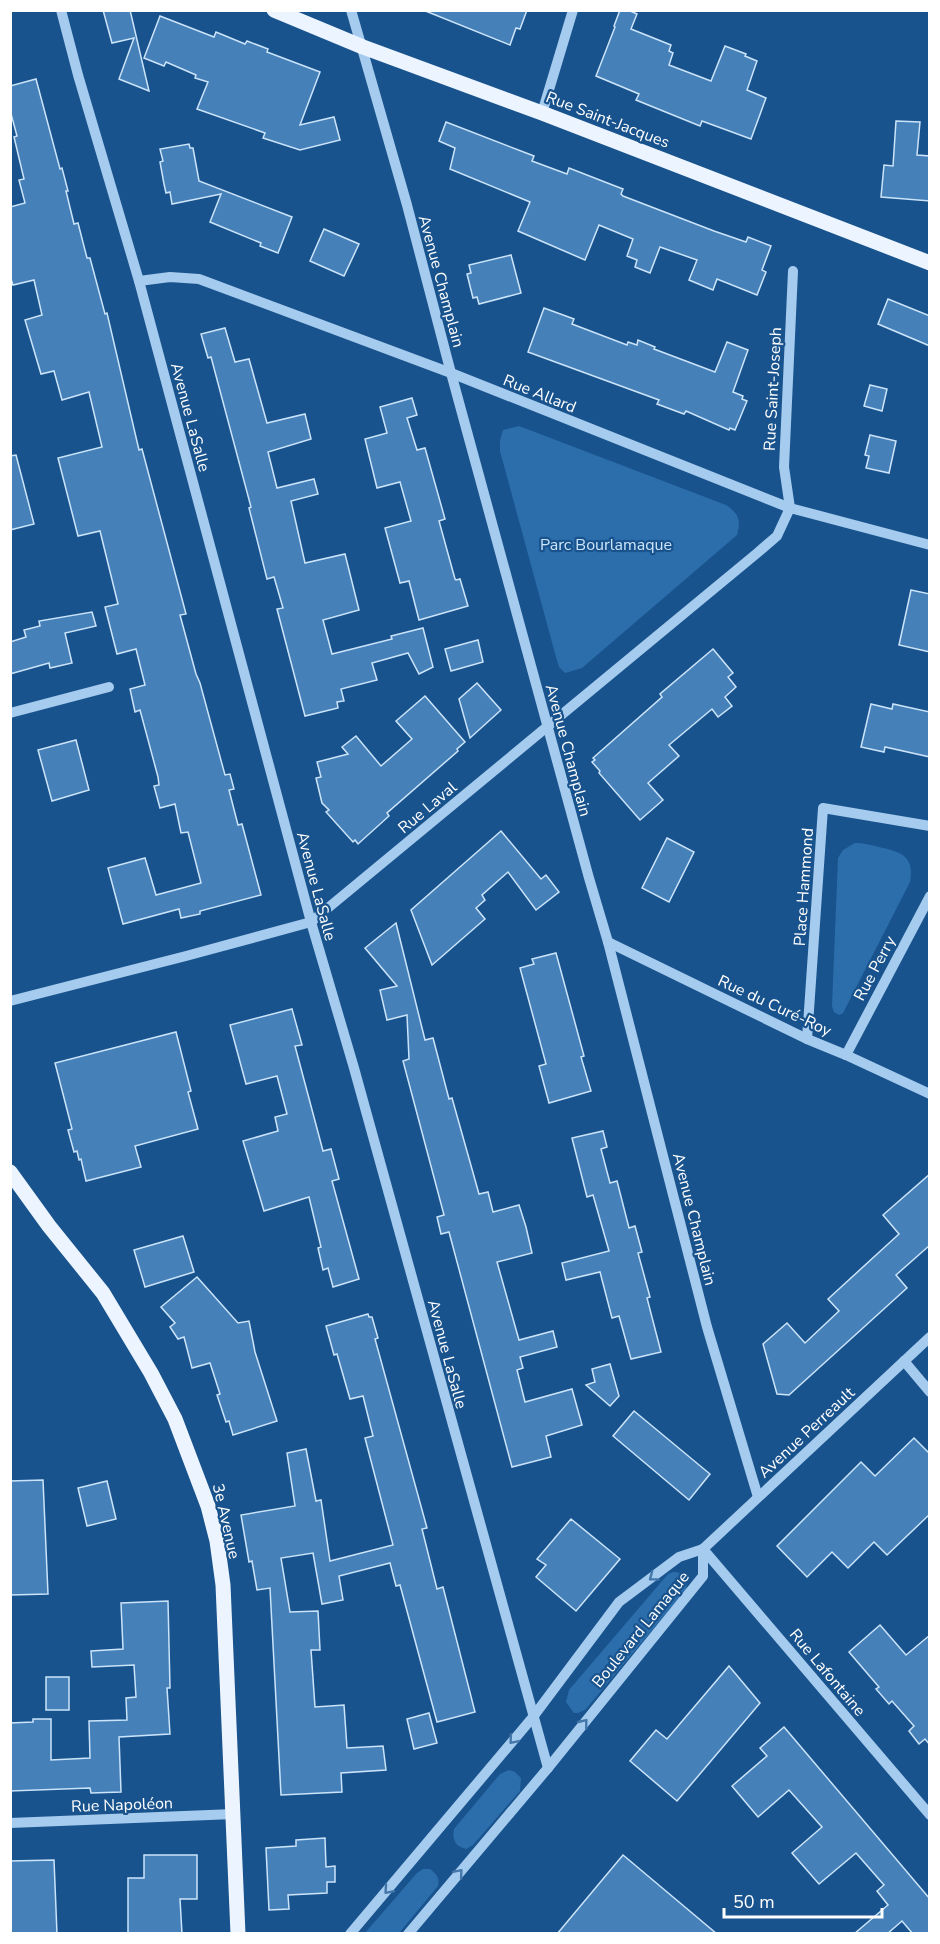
<svg xmlns="http://www.w3.org/2000/svg" width="940" height="1944" font-family="'Nunito Sans',sans-serif">
<rect width="100%" height="100%" fill="#19538d"/>
<!-- green -->
<g fill="#2c6eac">
<path d="M 519,426 L 726,505 C 739,514 741,520 737,535 L 582,668 L 565,673 L 559,667 L 556,657 L 500,451 L 500,440 L 503,430 Z"/>
<path d="M 855,843 C 863,843 871,845 879,847 C 900,852 915,855 910,882 L 843,1013 L 839,1015 L 834,1012 L 832,1006 L 838,858 L 843,850 Z"/>
<path d="M 673,1572 C 684,1572 688,1579 686,1590 L 585,1710 L 578,1713 L 574,1713 L 566,1702 L 569,1690 L 668,1574 Z"/>
<path d="M 509,1770 L 515,1772 L 521,1778 L 520,1791 L 473,1845 L 466,1849 C 455,1846 452,1840 454,1829 L 500,1774 Z"/>
<path d="M 423,1869 L 430,1869 C 436,1874 440,1877 438,1886 L 399,1933 L 365,1933 L 417,1873 Z"/>
</g>
<!-- building -->
<g fill="#4580b8" stroke="#cbe4fa" stroke-width="1.5">
<polygon points="103,10 130,10 149,91 119,79 134,38 112,43"/>
<polygon points="423,10 527,10 520,29 516,28 510,45"/>
<polygon points="620,10 628,10 637,14 631,29 671,45 669,51 673,53 669,65 711,81 725,46 746,54 745,56 757,61 747,90 766,98 751,139 702,121 700,126 636,100 639,94 596,76 615,27 614,26"/>
<polygon points="160,16 214,37 216,32 245,44 247,41 268,49 267,52 320,72 300,125 334,117 340,140 300,150 263,138 265,133 197,109 208,82 195,78 196,75 166,62 164,66 144,58"/>
<polygon points="36,79 60,169 62,168 68,191 66,191 74,224 78,223 87,258 90,258 105,314 107,313 139,450 142,449 186,614 180,615 196,674 200,683 225,775 230,774 234,789 229,790 238,825 242,824 261,895 200,911 200,914 181,918 179,909 123,924 108,868 145,858 156,895 201,883 188,832 181,833 175,804 160,808 154,786 159,785 158,777 140,710 135,712 130,689 145,685 136,649 117,654 105,607 118,604 100,531 78,536 58,458 102,447 89,392 62,400 54,371 41,374 25,320 42,315 34,280 13,285 10,276 10,207 25,203 19,180 24,179 14,137 17,136 10,110 10,86"/>
<polygon points="896,121 920,122 917,155 930,156 930,201 881,197 884,165 893,166"/>
<polygon points="446,122 534,156 532,161 567,174 569,168 610,184 623,189 621,194 623,196 714,231 746,242 748,237 771,246 762,270 766,272 757,295 717,279 713,290 689,280 697,260 660,247 650,273 635,267 637,260 627,256 633,239 599,225 585,260 518,231 530,202 450,169 455,148 439,141"/>
<polygon points="189,144 190,148 193,148 199,181 292,217 278,253 260,246 261,243 210,222 221,194 172,204 170,192 166,193 164,184 160,162 163,161 160,149"/>
<polygon points="324,229 359,244 344,276 310,261"/>
<polygon points="511,255 521,293 479,304 477,297 473,298 467,274 471,273 469,265"/>
<polygon points="888,299 930,316 930,346 878,324"/>
<polygon points="544,308 574,319 572,324 627,345 628,342 637,345 638,340 655,347 654,349 715,372 727,342 748,350 733,392 743,396 742,399 747,401 735,430 730,428 729,430 686,411 684,414 657,404 659,400 528,352"/>
<polygon points="225,328 235,362 249,359 267,423 305,414 311,439 268,452 277,488 314,479 318,494 291,501 305,563 345,554 359,610 323,620 332,654 392,639 391,636 423,628 433,667 419,674 408,653 372,663 377,680 341,689 344,701 337,702 338,708 305,716 277,609 283,608 274,577 267,579 249,508 251,507 211,357 208,358 201,334"/>
<polygon points="870,385 887,389 882,411 864,406"/>
<polygon points="412,398 417,415 407,418 417,450 425,448 445,519 439,521 455,579 456,580 460,579 468,606 419,620 409,581 400,583 385,528 411,521 400,482 377,488 365,439 387,433 380,407"/>
<polygon points="870,435 896,441 889,473 866,468 869,456 865,455"/>
<polygon points="16,455 34,524 10,530 10,456"/>
<polygon points="911,590 930,594 930,652 899,645"/>
<polygon points="92,612 96,626 65,633 72,663 50,668 49,663 10,674 10,642 26,637 24,630 40,626 39,621"/>
<polygon points="478,640 483,662 451,671 445,649"/>
<polygon points="713,649 733,673 728,677 736,687 725,697 732,706 718,717 712,709 669,745 679,756 648,783 663,800 640,820 599,773 600,771 592,762 595,760 593,758 662,697 660,694"/>
<polygon points="477,683 501,710 470,738 459,699"/>
<polygon points="425,696 465,742 457,749 458,751 387,813 389,816 358,844 355,840 353,842 326,812 329,810 322,803 316,778 321,777 317,762 348,754 342,747 356,736 381,766 412,739 396,721"/>
<polygon points="871,704 892,709 893,704 930,712 930,757 885,747 884,752 861,747"/>
<polygon points="76,740 89,790 52,801 38,750"/>
<polygon points="501,831 541,879 546,875 559,892 536,910 508,872 482,895 485,900 476,908 485,919 432,965 411,910"/>
<polygon points="667,838 694,852 669,902 642,888"/>
<polygon points="396,923 425,1040 433,1038 449,1099 452,1098 479,1194 488,1192 493,1212 519,1205 526,1227 532,1253 497,1262 519,1340 553,1331 557,1347 520,1357 523,1368 517,1370 525,1402 572,1389 582,1425 546,1436 551,1457 512,1467 449,1232 441,1234 437,1217 444,1215 403,1061 409,1059 407,1015 387,1020 380,990 397,986 365,948"/>
<polygon points="556,953 584,1056 581,1057 591,1091 549,1103 539,1066 546,1064 520,968 534,964 532,959"/>
<polygon points="292,1009 302,1045 295,1046 323,1151 331,1149 339,1179 332,1181 359,1279 333,1287 328,1268 323,1270 318,1248 321,1247 309,1197 264,1211 243,1141 278,1131 275,1117 287,1114 277,1076 246,1084 230,1025"/>
<polygon points="176,1032 191,1091 188,1092 198,1129 135,1146 141,1167 86,1181 81,1159 79,1160 77,1151 74,1152 68,1130 72,1129 55,1063"/>
<polygon points="603,1131 607,1147 601,1149 610,1183 617,1181 629,1228 635,1226 642,1252 638,1253 650,1297 647,1298 661,1352 631,1359 619,1316 612,1318 600,1272 566,1280 562,1263 609,1251 593,1195 587,1197 572,1138"/>
<polygon points="930,1174 930,1245 896,1275 907,1288 789,1395 777,1394 763,1344 787,1323 805,1343 839,1311 828,1299 899,1234 883,1215"/>
<polygon points="183,1236 194,1272 145,1287 134,1250"/>
<polygon points="197,1277 238,1323 249,1321 255,1352 277,1421 233,1435 229,1421 226,1422 217,1395 220,1394 210,1363 192,1368 184,1337 178,1339 170,1327 175,1323 161,1307"/>
<polygon points="368,1314 369,1317 372,1317 378,1338 375,1339 427,1528 422,1529 437,1589 443,1587 475,1712 437,1722 400,1585 396,1586 390,1563 339,1576 343,1600 322,1604 313,1553 281,1558 290,1612 318,1611 320,1650 311,1650 315,1707 344,1705 347,1748 383,1746 386,1770 341,1773 342,1792 281,1795 270,1588 257,1590 252,1561 249,1562 241,1515 295,1506 287,1453 306,1449 316,1501 321,1500 330,1561 393,1545 365,1438 373,1436 363,1396 350,1399 337,1354 334,1355 326,1326"/>
<polygon points="610,1364 619,1396 610,1406 586,1385 595,1382 592,1369"/>
<polygon points="634,1411 710,1474 689,1500 613,1436"/>
<polygon points="914,1438 930,1454 930,1514 887,1555 874,1542 848,1568 832,1552 807,1577 777,1546 861,1462 875,1476"/>
<polygon points="43,1480 48,1594 10,1595 10,1481"/>
<polygon points="107,1481 116,1519 87,1526 78,1488"/>
<polygon points="571,1519 620,1559 576,1611 536,1577 546,1565 537,1559"/>
<polygon points="168,1601 170,1688 167,1688 170,1734 119,1737 121,1792 91,1793 90,1788 10,1791 10,1723 33,1722 33,1719 51,1719 51,1760 90,1758 89,1721 127,1720 126,1698 136,1697 134,1665 92,1667 91,1651 123,1649 121,1603"/>
<polygon points="880,1625 906,1655 930,1635 930,1745 925,1739 919,1744 909,1731 914,1726 892,1701 889,1704 876,1689 879,1687 849,1652"/>
<polygon points="729,1666 760,1703 677,1801 630,1761 656,1730 667,1739"/>
<rect x="46" y="1677" width="23" height="33"/>
<polygon points="429,1713 437,1743 414,1749 407,1719"/>
<polygon points="784,1727 930,1899 930,1934 913,1934 902,1921 887,1934 854,1934 888,1905 877,1891 884,1885 856,1853 819,1884 792,1853 822,1827 789,1790 758,1817 732,1786 767,1756 760,1748"/>
<polygon points="325,1838 326,1867 335,1866 335,1882 327,1882 327,1893 288,1895 289,1909 269,1910 266,1848 296,1846 296,1840"/>
<polygon points="144,1855 197,1855 197,1899 180,1899 182,1934 128,1934 128,1878 144,1878"/>
<polygon points="623,1855 717,1934 557,1934"/>
<polygon points="54,1860 57,1934 10,1934 10,1861"/>
</g>
<g fill="none" stroke-linecap="round" stroke-linejoin="round">
<!-- minor -->
<g stroke="#a5cbee" stroke-width="10">
<polyline points="61,10 78,75 139,281 311,922 354,1068 548,1768"/>
<polyline points="351,10 407,205 451,373 589,878 608,942 707,1327 758,1497"/>
<polyline points="542,113 573,10"/>
<polyline points="139,281 170,277 199,279 451,373 790,508 930,545"/>
<polyline points="790,508 784,467 793,271"/>
<polyline points="10,713 109,687"/>
<polyline points="608,942 807,1039 846,1055 930,1094"/>
<polyline points="10,1001 186,956 311,922 756,554 777,536 790,508"/>
<polyline points="807,1039 823,808 930,826"/>
<polyline points="846,1055 930,896"/>
<polyline points="904,1361 930,1392"/>
<polyline points="703,1549 930,1815"/>
<polyline points="10,1823 234,1814"/>
<polyline points="350,1934 533,1717 619,1602 679,1557 703,1549 930,1337"/>
<polyline points="408,1934 548,1768 703,1576 703,1549"/>
</g>
<!-- major -->
<g stroke="#ecf5ff" stroke-width="15">
<polyline points="274,10 363,47 542,113 930,263"/>
<polyline points="10,1172 49,1226 103,1293 151,1373 175,1419 208,1506 217,1541 223,1585 238,1934"/>
</g>
</g>
<!-- one-way arrows -->
<defs><path id="oneway-chevron" d="M-2-3.5L2.5 0L-2 3.5" fill="none" stroke-width="1.6" stroke-linecap="round" stroke-linejoin="round" transform="scale(1.5)"/></defs>
<g stroke="#4377aa">
<use href="#oneway-chevron" transform="translate(653 1577) rotate(143)"/>
<use href="#oneway-chevron" transform="translate(584 1723) rotate(-51)"/>
<use href="#oneway-chevron" transform="translate(513 1740) rotate(130)"/>
<use href="#oneway-chevron" transform="translate(459 1873) rotate(-50)"/>
<use href="#oneway-chevron" transform="translate(388 1890) rotate(131)"/>
</g>
<g text-anchor="middle" stroke-width="4.5" stroke-linejoin="round" paint-order="stroke">
<!-- street labels -->
<g font-size="16" fill="#fff" stroke="#19538d">
<text transform="translate(608 119) rotate(21)" y="6">Rue Saint-Jacques</text>
<text transform="translate(442 281) rotate(75)" y="6">Avenue Champlain</text>
<text transform="translate(772 389) rotate(-87)" y="6">Rue Saint-Joseph</text>
<text transform="translate(540 393) rotate(22)" y="6">Rue Allard</text>
<text transform="translate(191 417) rotate(75)" y="6">Avenue LaSalle</text>
<text transform="translate(569 750) rotate(75)" y="6">Avenue Champlain</text>
<text transform="translate(427 807) rotate(-40)" y="6">Rue Laval</text>
<text transform="translate(317 886) rotate(75)" y="6">Avenue LaSalle</text>
<text transform="translate(803 887) rotate(-86)" y="6">Place Hammond</text>
<text transform="translate(874 968) rotate(-62)" y="6">Rue Perry</text>
<text transform="translate(775 1005) rotate(25)" y="6">Rue du Curé-Roy</text>
<text transform="translate(695 1219) rotate(76)" y="6">Avenue Champlain</text>
<text transform="translate(448 1354) rotate(75)" y="6">Avenue LaSalle</text>
<text transform="translate(806 1432) rotate(-43)" y="6">Avenue Perreault</text>
<text transform="translate(227 1521) rotate(77)" y="6">3e Avenue</text>
<text transform="translate(640 1629) rotate(-51)" y="6">Boulevard Lamaque</text>
<text transform="translate(828 1672) rotate(50)" y="6">Rue Lafontaine</text>
<text transform="translate(122 1804) rotate(-2)" y="6">Rue Napoléon</text>
</g>
<!-- park labels -->
<g font-size="16" fill="#cbe4fa" stroke="#19538d">
<text x="606" y="550">Parc Bourlamaque</text>
</g>
</g>
<!-- border -->
<rect width="940" height="1944" fill="none" stroke="#ffffff" stroke-width="24"/>
<!-- scale -->
<path d="M724 1908v9h158v-9" fill="none" stroke="#ffffff" stroke-width="3"/>
<text x="733" y="1908" font-size="18" fill="#ffffff" stroke="#19538d" stroke-width="4.5" paint-order="stroke">50 m</text>
</svg>
